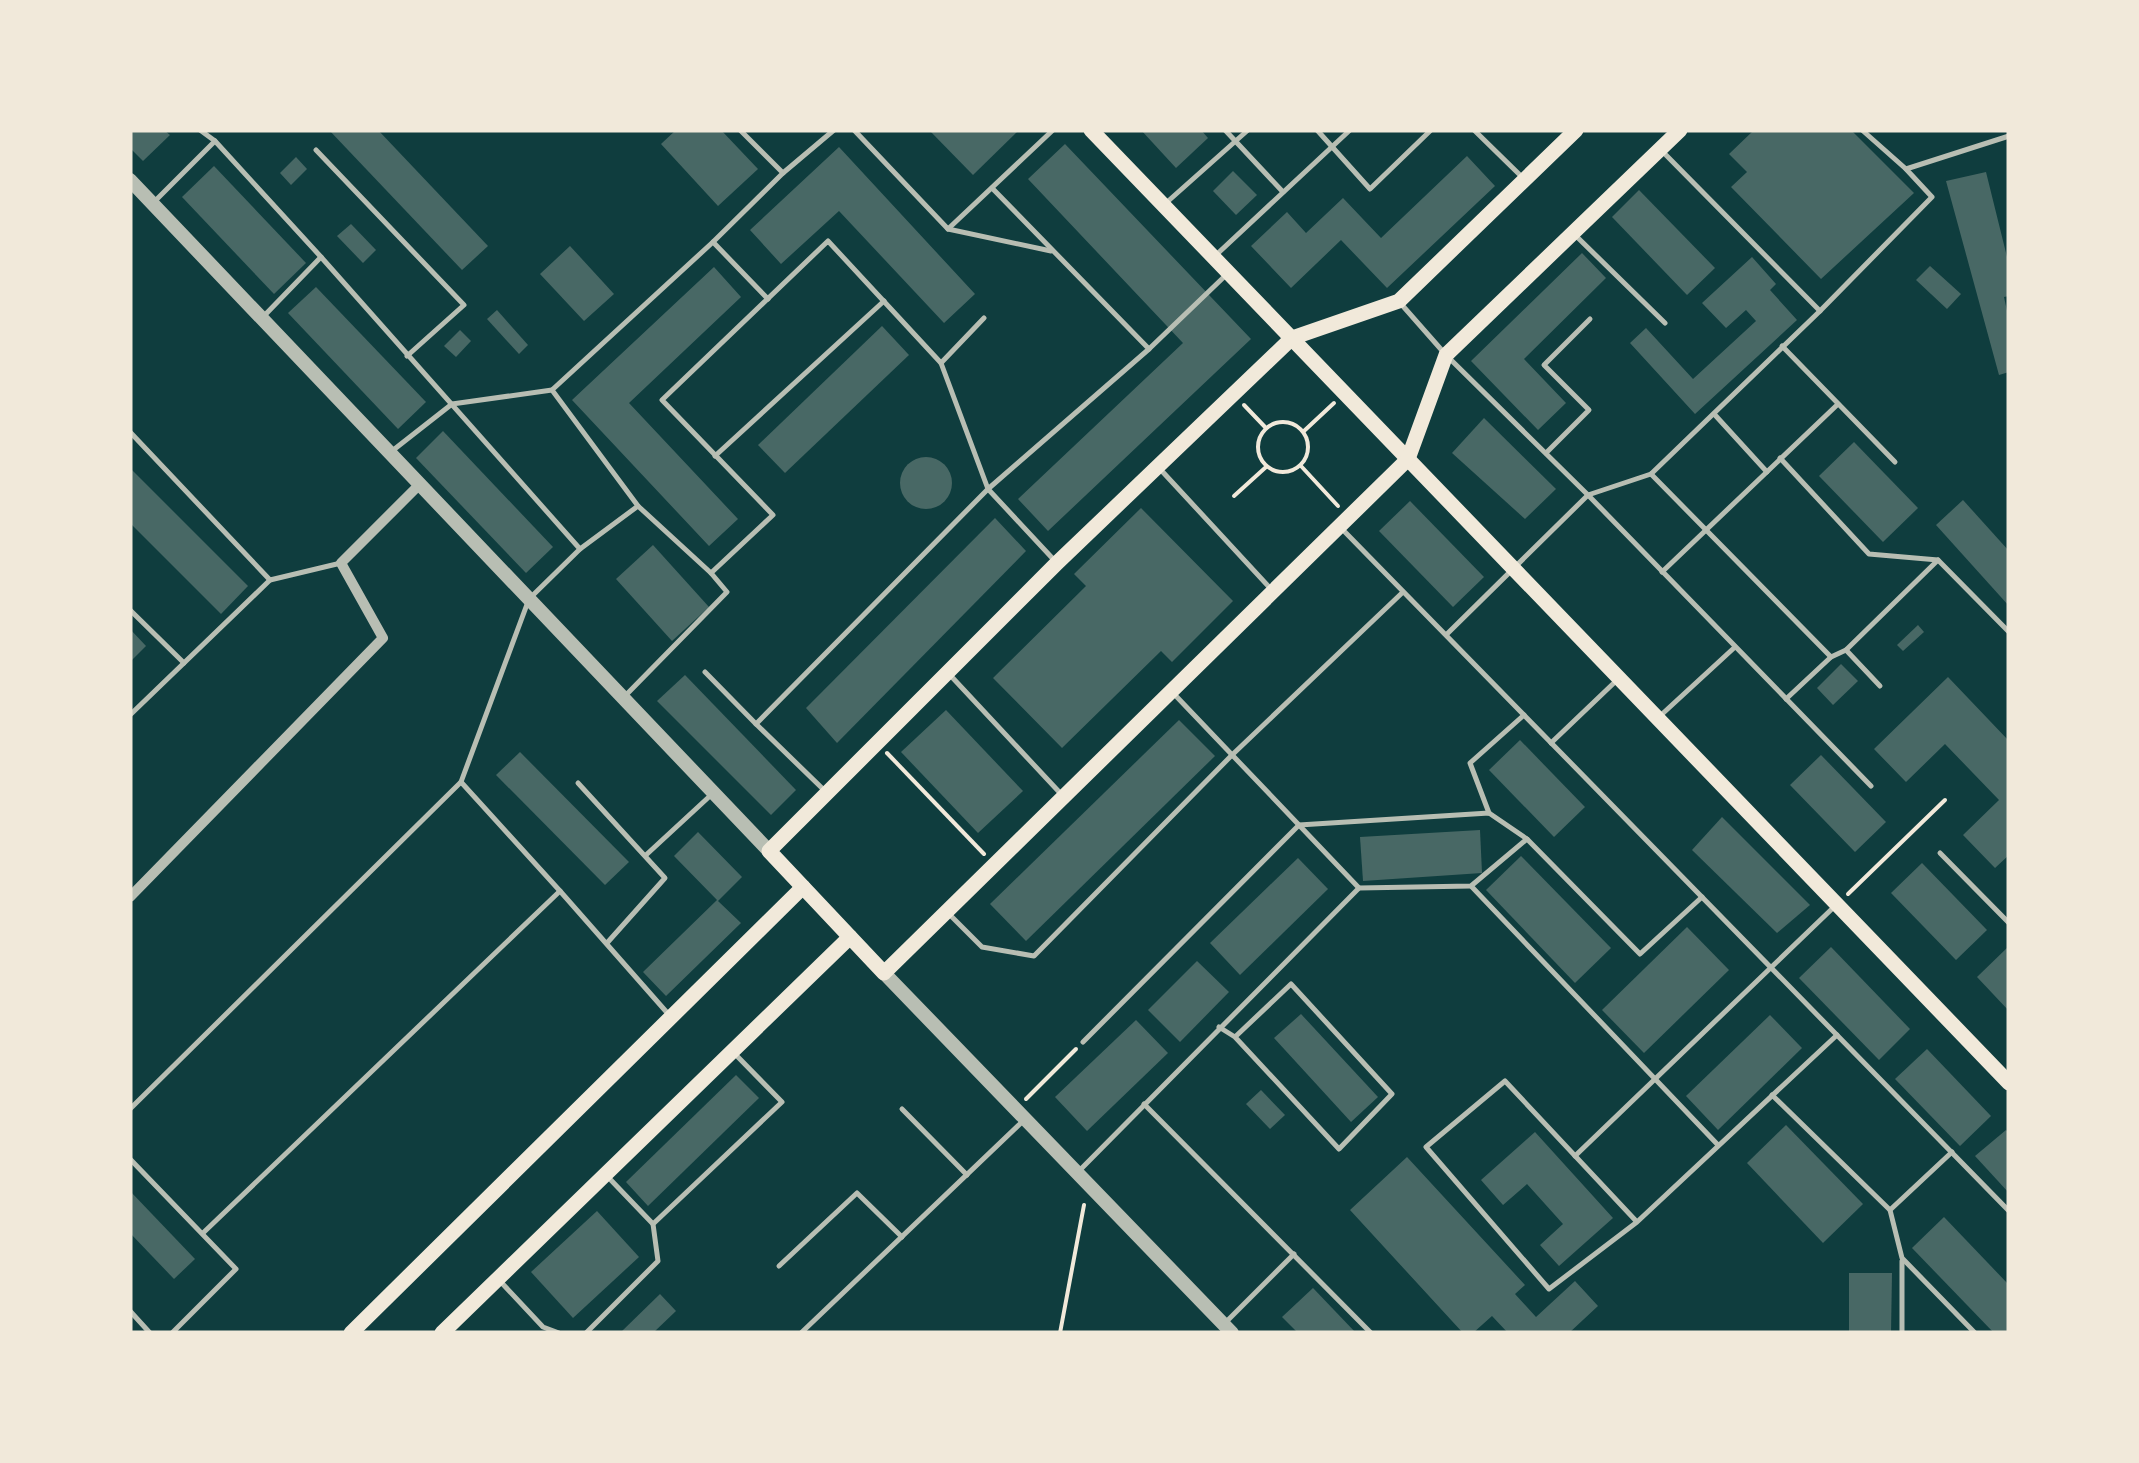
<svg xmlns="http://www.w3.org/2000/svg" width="2139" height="1463" font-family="Inter,sans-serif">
<rect width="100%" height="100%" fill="#0f3d3e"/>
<!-- building -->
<g fill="#486865">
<polygon points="130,130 164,130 170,135 143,161 130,148"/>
<polygon points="329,130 378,130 488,246 462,270"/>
<polygon points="676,130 721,130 758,169 718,206 661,144"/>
<polygon points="929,130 1019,130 973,175"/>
<polygon points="1141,130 1201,130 1208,138 1176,168"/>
<polygon points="1754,130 1851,130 1914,193 1821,279 1731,187 1747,172 1729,154"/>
<polygon points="1065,144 1251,339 1048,531 1018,499 1183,343 1028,179"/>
<polygon points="839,147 975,294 944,323 839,211 781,264 750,230"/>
<polygon points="1467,156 1495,186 1387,288 1341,240 1291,288 1251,246 1287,212 1306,233 1343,198 1381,238"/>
<polygon points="296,157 307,169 291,185 280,173"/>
<polygon points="214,166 306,263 274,294 182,197"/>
<polygon points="1233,171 1257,195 1236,215 1213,191"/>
<polygon points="1986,172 2009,265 2009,296 2004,297 2009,320 2009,372 1999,375 1946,181"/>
<polygon points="1639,190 1715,268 1687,295 1612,217"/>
<polygon points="351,224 376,250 363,263 337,236"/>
<polygon points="570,246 614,294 584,321 540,274"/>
<polygon points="1582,253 1606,278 1524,359 1566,403 1538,430 1471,361"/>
<polygon points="1752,257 1776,284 1770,290 1797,320 1695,414 1630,343 1646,328 1693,379 1756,321 1746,310 1726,328 1702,303"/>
<polygon points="1930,266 1961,294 1947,309 1916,280"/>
<polygon points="714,267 741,297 629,403 738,519 709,546 572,400"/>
<polygon points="316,287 426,402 398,429 288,313"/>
<polygon points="497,310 528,345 519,354 487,319"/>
<polygon points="882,326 909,355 785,473 758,445"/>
<polygon points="460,330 471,341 456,357 444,346"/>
<polygon points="1484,418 1556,489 1525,519 1452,453"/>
<polygon points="443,431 553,547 526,573 416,458"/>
<polygon points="1854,442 1918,508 1883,542 1819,476"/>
<circle cx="926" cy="483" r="26"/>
<polygon points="130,468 248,586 221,614 130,523"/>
<polygon points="1963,500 2009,551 2009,606 1936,525"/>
<polygon points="1410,501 1484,577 1453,607 1379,531"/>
<polygon points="1141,508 1233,601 1172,662 1161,651 1062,748 993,678 1086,586 1074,574"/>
<polygon points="995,518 1026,551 837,743 806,708"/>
<polygon points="653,545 709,607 672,641 616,579"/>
<polygon points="1918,625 1924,632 1903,651 1897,645"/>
<polygon points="130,629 146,646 130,662"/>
<polygon points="1841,664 1858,681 1833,705 1817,688"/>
<polygon points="685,675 796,790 771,815 657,701"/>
<polygon points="1948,677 2009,741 2009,855 1995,868 1963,835 1999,800 1945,744 1906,782 1874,749"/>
<polygon points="946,710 1023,791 978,833 901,752"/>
<polygon points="1179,720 1215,756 1026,941 990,904"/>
<polygon points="1520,740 1585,807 1554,837 1489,770"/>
<polygon points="520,752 629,862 605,885 496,775"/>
<polygon points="1821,755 1886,822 1855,852 1790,785"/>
<polygon points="1722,817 1810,905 1777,933 1692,850"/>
<polygon points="1480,830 1482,873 1363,881 1360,837"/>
<polygon points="698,832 742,877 718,901 741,923 666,996 643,972 717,900 674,856"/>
<polygon points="1521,856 1611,948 1575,983 1486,890"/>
<polygon points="1298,858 1328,889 1240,975 1210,943"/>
<polygon points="1922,863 1987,930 1956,960 1891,893"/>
<polygon points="1687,927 1729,970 1644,1053 1602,1010"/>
<polygon points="2009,946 2009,1011 1977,977"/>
<polygon points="1831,947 1910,1029 1879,1060 1799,978"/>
<polygon points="1197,961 1229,992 1180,1042 1148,1010"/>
<polygon points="1301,1014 1378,1097 1351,1122 1274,1038"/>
<polygon points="1770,1015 1802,1048 1718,1130 1686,1096"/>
<polygon points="1136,1020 1168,1053 1087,1131 1055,1097"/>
<polygon points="1927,1049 1991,1116 1960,1146 1895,1079"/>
<polygon points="736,1075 759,1098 648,1206 626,1182"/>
<polygon points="1261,1090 1285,1115 1270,1129 1246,1104"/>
<polygon points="1786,1125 1863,1204 1823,1243 1747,1163"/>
<polygon points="2006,1130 2009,1133 2009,1193 1975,1156"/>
<polygon points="1535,1132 1613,1218 1559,1266 1540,1245 1563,1224 1527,1184 1503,1205 1481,1180"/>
<polygon points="1407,1157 1525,1285 1515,1294 1536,1317 1575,1281 1598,1306 1569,1333 1508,1333 1492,1316 1473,1333 1463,1333 1350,1210"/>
<polygon points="130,1191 195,1259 174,1279 130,1233"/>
<polygon points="597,1211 639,1257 573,1318 531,1272"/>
<polygon points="1944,1217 2009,1285 2009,1333 1994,1333 1912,1248"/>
<polygon points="1849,1273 1892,1273 1891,1333 1849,1333"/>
<polygon points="1313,1288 1356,1333 1298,1333 1282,1317"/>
<polygon points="660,1294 676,1311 653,1333 620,1333"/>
</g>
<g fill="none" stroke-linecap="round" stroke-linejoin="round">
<!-- path -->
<g stroke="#f1e9da" stroke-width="4">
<polyline points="1244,405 1265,427"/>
<circle cx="1283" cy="447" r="25"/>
<polyline points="1304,431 1334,403"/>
<polyline points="1301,466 1338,506"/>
<polyline points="1234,496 1266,467"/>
<polyline points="887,753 984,854"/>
<polyline points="1848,894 1945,800"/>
<polyline points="1026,1099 1076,1049"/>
<polyline points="1060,1333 1084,1205"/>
</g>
<!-- service -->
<g stroke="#b8beb3" stroke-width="5">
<polyline points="854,130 948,229 1051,251"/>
<polyline points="1225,130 1283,192"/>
<polyline points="1317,130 1370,189 1431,130"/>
<polyline points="1474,130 1522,177"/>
<polyline points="1862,130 1906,169"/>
<polyline points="215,141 321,257"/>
<polyline points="316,150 464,305 407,356"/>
<polyline points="1661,150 1820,311 1932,197 1906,169 2009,136"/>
<polyline points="783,173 834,130"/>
<polyline points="155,201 215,141 200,130"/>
<polyline points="1166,203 1248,130"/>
<polyline points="948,229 1053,130"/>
<polyline points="1574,234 1665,323"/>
<polyline points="713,242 783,173 740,130"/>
<polyline points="1216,255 1350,130"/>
<polyline points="1402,305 1446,355 1588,495 1871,786"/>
<polyline points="262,318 321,257 580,549 529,599 461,782"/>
<polyline points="1782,346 1895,462"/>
<polyline points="1149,349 1226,275"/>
<polyline points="941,363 988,489 1055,561"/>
<polyline points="1715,415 1767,472"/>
<polyline points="130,432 270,580 341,563"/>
<polyline points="392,451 452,404 552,390"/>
<polyline points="1546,453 1589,410 1544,365 1590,319"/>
<polyline points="715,456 884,301"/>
<polyline points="1780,458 1869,554 1938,560 2009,632"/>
<polyline points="1160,469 1271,589"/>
<polyline points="1651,474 1831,657 1846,650 1938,560"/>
<polyline points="638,506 552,390 713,242 768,299"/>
<polyline points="1343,530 2009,1211"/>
<polyline points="580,549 638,506 711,573 727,592 625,696"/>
<polyline points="1662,572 1837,405"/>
<polyline points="711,573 773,515 662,400 828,241 941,363 984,318"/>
<polyline points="130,610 184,663"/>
<polyline points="1447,634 1588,495 1651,474 1820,311"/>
<polyline points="1846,650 1880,686"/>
<polyline points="705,672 756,724 988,489 1149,349 992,188"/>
<polyline points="950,675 1062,795"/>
<polyline points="1175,695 1359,888"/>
<polyline points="1786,699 1831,657"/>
<polyline points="130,715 270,580"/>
<polyline points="1660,716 1735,647"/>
<polyline points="756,724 825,791"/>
<polyline points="1551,743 1617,680"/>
<polyline points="578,783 665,878 607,943"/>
<polyline points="1489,813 1470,763 1524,715"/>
<polyline points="1940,853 2009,923"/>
<polyline points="646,855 711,795"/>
<polyline points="1472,887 1718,1145"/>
<polyline points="950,915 982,947 1034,956 1232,755 1403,592"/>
<polyline points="1219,1027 1235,1037 1339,1149 1392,1094 1291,984 1235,1037"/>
<polyline points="1083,1042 1299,825 1489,813 1527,839"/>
<polyline points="1772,1095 1890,1210"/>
<polyline points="1144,1104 1371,1333"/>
<polyline points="130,1109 461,782 560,891"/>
<polyline points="902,1109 967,1175"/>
<polyline points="1952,1152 1890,1210 1902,1258 1975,1333"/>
<polyline points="1575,1156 1836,905"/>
<polyline points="130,1159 236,1269 172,1333"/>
<polyline points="1079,1171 1359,888 1471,886 1527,839 1640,954 1702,897"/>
<polyline points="607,1176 653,1224"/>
<polyline points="1637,1222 1505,1081 1426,1147 1549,1289 1637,1222 1837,1035"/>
<polyline points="203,1233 560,891 670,1016"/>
<polyline points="1902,1261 1902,1333"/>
<polyline points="779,1266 857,1193 902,1237"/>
<polyline points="499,1280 543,1327 559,1333"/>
<polyline points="130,1311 150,1333"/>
<polyline points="1225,1323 1294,1254"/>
<polyline points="586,1333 658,1261 653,1224 782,1102 734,1053"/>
<polyline points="801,1333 1023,1121"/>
</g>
<!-- minor -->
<polyline stroke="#b8beb3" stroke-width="10" points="130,897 383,638 341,563 420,484"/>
<!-- tertiary -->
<g stroke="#b8beb3" stroke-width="14">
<polyline points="130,180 769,851"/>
<polyline points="884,973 1232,1333"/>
</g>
<!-- secondary -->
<g stroke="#f1e9da" stroke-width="15">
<polyline points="1091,130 2009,1083"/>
<polyline points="1576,130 1399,301 1292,338 1057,563 769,851 884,973 1408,459 1446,355 1680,130"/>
<polyline points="351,1333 803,887"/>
<polyline points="442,1333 850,937"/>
</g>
</g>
<!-- border -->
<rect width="2139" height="1463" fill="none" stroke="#f1e9da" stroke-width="265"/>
</svg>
